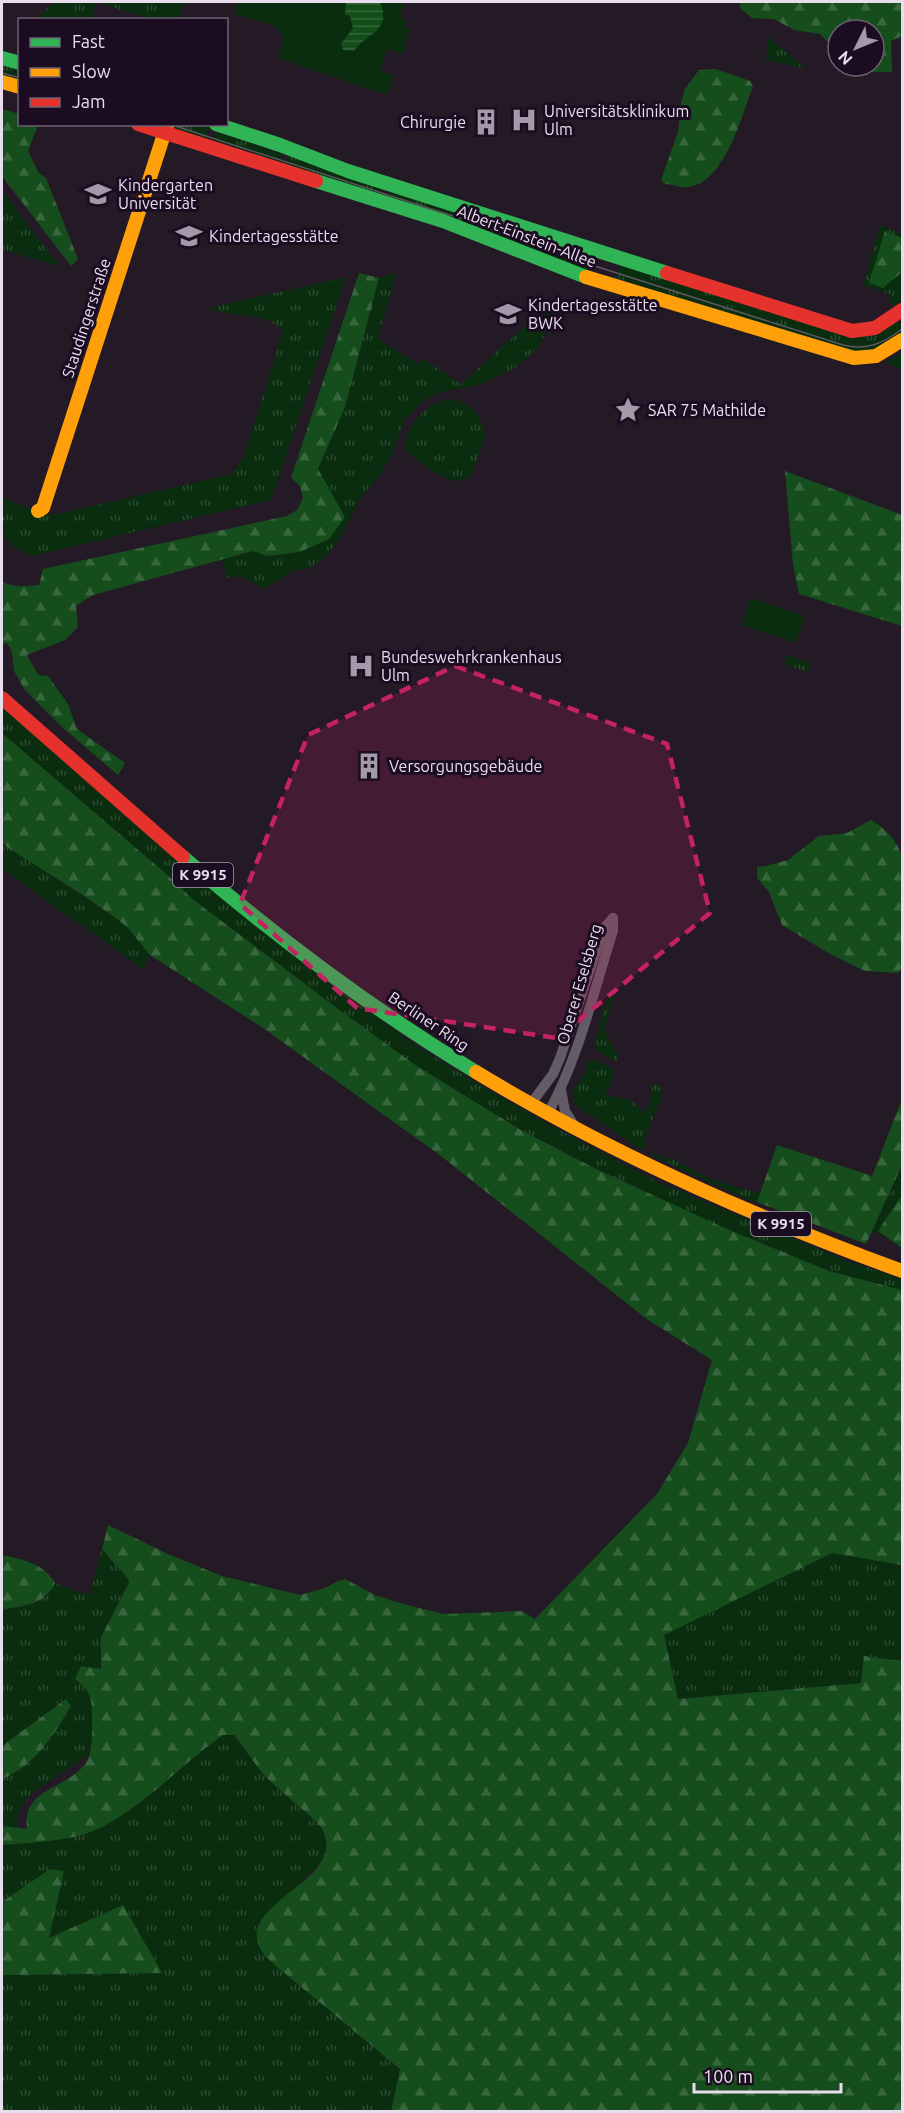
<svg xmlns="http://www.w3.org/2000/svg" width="904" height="2113" font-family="Ubuntu,sans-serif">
<defs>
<pattern id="grass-tufts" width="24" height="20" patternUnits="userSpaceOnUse" patternTransform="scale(1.5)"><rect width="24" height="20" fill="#092d0e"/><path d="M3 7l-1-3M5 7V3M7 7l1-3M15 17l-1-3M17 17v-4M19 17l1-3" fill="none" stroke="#2d4b31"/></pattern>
<pattern id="forest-firs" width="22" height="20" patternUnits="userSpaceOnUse" patternTransform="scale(1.5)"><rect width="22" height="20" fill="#164d1c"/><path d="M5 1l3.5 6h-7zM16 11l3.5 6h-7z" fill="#38663d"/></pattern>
<pattern id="water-rules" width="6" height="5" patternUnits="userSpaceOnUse" patternTransform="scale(1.5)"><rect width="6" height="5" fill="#134e19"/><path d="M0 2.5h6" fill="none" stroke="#35673b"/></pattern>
</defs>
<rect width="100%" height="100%" fill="#231a26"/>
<!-- grass -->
<g fill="url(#grass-tufts)">
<polygon points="54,2 184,2 178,19 151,19 97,2 91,19 38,19 40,15"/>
<polygon points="768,37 802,65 804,68 766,60"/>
<polygon points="2,62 19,67 19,84 2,79"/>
<polygon points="197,124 210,126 205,143 176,130 178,125"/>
<polygon points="215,132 283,154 280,162 213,140"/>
<polygon points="290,152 383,185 379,197 285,168"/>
<polygon points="391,187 593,253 588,270 387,200"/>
<polygon points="2,190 59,266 2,250"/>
<polygon points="880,226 902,234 902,300 895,306 888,301 890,294 863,285"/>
<polygon points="621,266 838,331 896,319 902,327 902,337 864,355 615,278"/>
<polygon points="396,273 378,339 419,364 423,359 461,384 526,325 529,327 545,313 546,307 553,308 555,312 539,347 515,368 479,385 440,392 422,402 404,421 392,454 379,476 361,498 336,544 325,557 309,568 293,571 263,589 244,577 227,577 222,560 254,551 267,556 300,552 318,469 345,407 379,278"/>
<path d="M 346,277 L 271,500 L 32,556 C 0,544 2,530 2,497 L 22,506 L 53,515 L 232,474 L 245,454 L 281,337 L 281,329 C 261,310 231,319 208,308 Z"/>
<polygon points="902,352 902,369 885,363"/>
<path d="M 449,399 C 471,401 480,415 486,435 L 470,477 C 454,488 433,472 420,462 C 416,459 411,456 408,453 C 397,437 422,409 436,403 C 440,401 445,400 449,399 Z"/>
<polygon points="787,655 811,663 808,672 784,664"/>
<polygon points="2,707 297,957 409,1041 470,1079 548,1124 658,1182 845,1260 902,1279 902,1290 829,1271 727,1229 596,1169 521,1130 418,1067 341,1011 191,898 179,885 2,733"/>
<polygon points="2,842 117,919 127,927 150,955 143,969 2,869"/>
<polygon points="612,990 615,990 604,1031 618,1055 617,1060 612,1060 594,1048 602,1015"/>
<path d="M 595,1060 L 614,1070 L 614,1076 L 605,1095 L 630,1099 L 645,1113 L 650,1102 L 652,1086 L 658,1084 L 663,1092 L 644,1142 L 646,1148 L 641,1150 L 578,1107 C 567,1093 575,1087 583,1076 C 586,1072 587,1065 589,1061 Z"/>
<polygon points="653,1153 667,1159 671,1158 711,1179 760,1194 757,1202 751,1201 651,1155"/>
<polygon points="902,1165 902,1243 872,1231"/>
<path d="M 102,1549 L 130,1581 L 101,1637 L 101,1669 L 86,1687 L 92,1700 L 92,1737 L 89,1754 C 80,1760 71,1767 62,1773 C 41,1787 14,1799 18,1828 L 2,1826 L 2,1779 L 32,1761 L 65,1699 L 2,1746 L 2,1610 C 24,1605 44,1606 55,1583 L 79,1592 L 90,1594 Z"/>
<polygon points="832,1553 902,1565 902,1661 864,1656 861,1683 678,1699 664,1634"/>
<path d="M 223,1735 L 234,1735 L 264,1775 L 320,1826 L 326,1841 L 325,1858 L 257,1927 C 256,1946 264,1954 277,1967 L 400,2069 L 391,2111 L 2,2110 L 2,1845 C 26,1843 71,1841 93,1831 C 139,1812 182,1764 223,1735 Z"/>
</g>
<!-- forest -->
<g fill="url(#forest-firs)">
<polygon points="739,2 902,2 902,36 891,41 892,72 855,72 856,66 874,66 874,30 838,30 838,53 820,34 794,30 774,19 752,18 741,9"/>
<path d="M 716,69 L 750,81 L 753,86 C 742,115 725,183 688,187 C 681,188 672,184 665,184 L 661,180 L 678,132 L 681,103 L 685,89 L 699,70 Z"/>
<polygon points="2,109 19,114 20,124 38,125 28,151 38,172 46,178 78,259 71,266 2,176"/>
<polygon points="885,231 902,238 902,272 883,288 869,283"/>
<path d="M 359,273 L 379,278 L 345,407 L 318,469 L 345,517 L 329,539 L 300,552 L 267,556 L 253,551 L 93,595 L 76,606 L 78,627 L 65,640 L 27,655 L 38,675 L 48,676 L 68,704 L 77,729 L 125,763 L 118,775 L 62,727 L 25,690 L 14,671 L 12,652 L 7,643 L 2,645 L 2,581 C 12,588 26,586 39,585 L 43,569 L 287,516 L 297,510 L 303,498 L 300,486 L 291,478 Z"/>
<polygon points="785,471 902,515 902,626 799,594 793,564"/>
<path d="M 2,733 L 179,885 L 191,898 L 341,1011 L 418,1067 L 521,1130 L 596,1169 L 727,1229 L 829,1271 L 902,1290 L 902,1565 L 832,1553 L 664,1635 L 678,1699 L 861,1683 L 864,1656 L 902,1661 L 902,2111 L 391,2111 L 400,2069 L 277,1967 C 272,1962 265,1957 261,1950 C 236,1905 332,1885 326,1841 C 325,1830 317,1822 309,1815 C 294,1802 278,1789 264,1775 C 253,1763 245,1747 234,1735 L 223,1735 C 181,1764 139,1812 93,1831 C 71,1841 26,1843 2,1845 L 2,1826 L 27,1829 C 21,1787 69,1790 87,1761 C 93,1750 92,1732 92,1719 C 92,1699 92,1692 75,1679 L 81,1666 L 101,1669 L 101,1637 L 130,1581 L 102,1549 L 108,1525 L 168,1554 L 222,1576 L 300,1595 L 325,1588 L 336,1582 L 345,1579 L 375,1595 L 403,1604 L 444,1614 L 522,1611 L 535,1619 L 657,1494 L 688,1443 L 712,1360 L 648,1320 L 441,1156 L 263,1028 L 150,955 L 127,927 L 117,919 L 84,896 L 7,847 L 2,842 Z"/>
<path d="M 871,820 C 887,829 896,840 902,856 L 902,968 L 898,973 L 865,971 L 832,955 L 782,925 L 769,892 L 757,878 L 757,867 L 766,866 L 788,860 L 819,836 L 847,833 Z"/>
<polygon points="902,1099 902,1165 866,1244 757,1202 777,1145 872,1176"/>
<polygon points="902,1195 902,1248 878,1231"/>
<path d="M 2,1555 C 22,1559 45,1564 55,1583 C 44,1606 24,1605 2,1610 Z"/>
<path d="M 66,1699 L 71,1706 C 53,1736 36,1765 2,1779 L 2,1746 Z"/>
<polygon points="50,1869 64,1871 49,1938 123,1905 162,1973 2,1975 2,1902"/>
</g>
<!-- park -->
<g fill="#092d0e">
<polygon points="238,2 404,2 400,17 406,19 405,27 410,29 403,54 387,49 380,71 393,76 387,95 278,58 284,39 276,26 234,14"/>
<polygon points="751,598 805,616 796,643 742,625"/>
</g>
<!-- water -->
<path fill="url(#water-rules)" d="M 346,2 L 380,2 C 392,32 367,32 354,51 L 343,50 L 341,44 L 353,28 L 350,16 L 345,14 Z"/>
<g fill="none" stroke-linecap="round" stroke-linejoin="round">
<!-- street -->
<g stroke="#635b66" stroke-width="10">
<polyline points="561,1090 565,1111 574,1125"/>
<polyline points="530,1105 553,1074 560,1058 604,928 613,918"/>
<path d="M 547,1115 C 579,1058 593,993 613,931 L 613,918"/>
</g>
<!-- fast -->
<g stroke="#30b455" stroke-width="14">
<polyline points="2,58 20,63"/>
<polyline points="216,124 280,145 348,171 667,273"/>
<polyline points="316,181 443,221 586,277"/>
<path d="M 183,857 C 275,936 373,1010 476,1072"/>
</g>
<!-- slow -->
<g stroke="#ff9f0a" stroke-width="14">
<polyline points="2,82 20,87"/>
<polyline points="586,277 854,358 876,356 902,340"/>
<polyline points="38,511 43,508 167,125"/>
<path d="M 476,1072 C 611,1154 754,1217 902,1271"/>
</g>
<!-- jam -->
<g stroke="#e5322d" stroke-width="14">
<polyline points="138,124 316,181"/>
<polyline points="667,273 852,331 875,328 902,310"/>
<polyline points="2,698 183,857"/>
</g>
<!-- tram -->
<g stroke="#5c565f" stroke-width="1.5">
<polyline points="2,73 20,78"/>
<path d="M 169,124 L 465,220 L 579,261 L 843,345 C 867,351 884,343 902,329"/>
</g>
</g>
<!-- marked area -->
<path fill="#c42262" fill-opacity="0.2" stroke="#c42262" stroke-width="4.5" stroke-dasharray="12 8" stroke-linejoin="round" d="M 455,666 L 667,744 L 710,913 L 557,1038 L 357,1008 L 240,904 L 308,735 Z"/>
<!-- icons -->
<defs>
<g id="hospital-bare" transform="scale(2.07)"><path d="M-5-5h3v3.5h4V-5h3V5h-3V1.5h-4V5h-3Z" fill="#a499a8" stroke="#1b0c21" stroke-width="2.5" paint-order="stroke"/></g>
<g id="building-bare" transform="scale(2.07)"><path d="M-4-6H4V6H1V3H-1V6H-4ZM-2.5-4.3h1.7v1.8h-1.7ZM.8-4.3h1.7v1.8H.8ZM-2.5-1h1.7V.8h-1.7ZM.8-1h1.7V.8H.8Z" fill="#a499a8" stroke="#1b0c21" stroke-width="2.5" paint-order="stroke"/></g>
<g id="school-bare" transform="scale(2.07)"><path d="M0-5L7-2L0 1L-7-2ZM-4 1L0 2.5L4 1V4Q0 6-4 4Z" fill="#a499a8" stroke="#1b0c21" stroke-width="2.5" paint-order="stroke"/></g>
<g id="sight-bare" transform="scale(2.07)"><path d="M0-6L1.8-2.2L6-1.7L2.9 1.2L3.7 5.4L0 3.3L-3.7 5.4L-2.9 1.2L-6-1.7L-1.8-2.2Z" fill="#a499a8" stroke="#1b0c21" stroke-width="2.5" paint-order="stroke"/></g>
</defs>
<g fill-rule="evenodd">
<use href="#hospital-bare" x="524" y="120"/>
<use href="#building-bare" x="486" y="122"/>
<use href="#school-bare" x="98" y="194"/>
<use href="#school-bare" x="189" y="236"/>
<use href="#school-bare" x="508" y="314"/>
<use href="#sight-bare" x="628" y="410"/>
<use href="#hospital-bare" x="361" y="666"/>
<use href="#building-bare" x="369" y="766"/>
</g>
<g text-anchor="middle" stroke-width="6" stroke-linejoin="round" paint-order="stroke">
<!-- shield labels -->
<g fill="#1b0c21" stroke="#ab9fb0" stroke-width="1.5">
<rect x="173" y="863" width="60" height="24" rx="4.5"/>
<rect x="751" y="1212" width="60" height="24" rx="4.5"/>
</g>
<g font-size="15" font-weight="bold" fill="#e9deee">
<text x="203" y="880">K 9915</text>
<text x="781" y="1229">K 9915</text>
</g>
<!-- poi labels -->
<g font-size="16" fill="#e9deee" stroke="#1b0c21" text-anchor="start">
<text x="544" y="117">Universitätsklinikum<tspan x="544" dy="18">Ulm</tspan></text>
<text x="466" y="128" text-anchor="end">Chirurgie</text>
<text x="118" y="191">Kindergarten<tspan x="118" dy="18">Universität</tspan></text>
<text x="209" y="242">Kindertagesstätte</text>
<text x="528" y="311">Kindertagesstätte<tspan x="528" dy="18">BWK</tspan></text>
<text x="648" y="416">SAR 75 Mathilde</text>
<text x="381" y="663">Bundeswehrkrankenhaus<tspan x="381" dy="18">Ulm</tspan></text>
<text x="389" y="772">Versorgungsgebäude</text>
</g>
<!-- street labels -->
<g font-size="16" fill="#e9deee" stroke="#1b0c21">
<text transform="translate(527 236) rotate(21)" y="6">Albert-Einstein-Allee</text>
<text transform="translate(86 318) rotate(-72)" y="6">Staudingerstraße</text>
<text transform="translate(579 984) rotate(-74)" y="6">Oberer Eselsberg</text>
<text transform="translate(429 1021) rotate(34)" y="6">Berliner Ring</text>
</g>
</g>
<!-- border -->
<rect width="904" height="2113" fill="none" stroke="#e9deee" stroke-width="6"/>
<!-- legend -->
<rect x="18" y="18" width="210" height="108" fill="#1b0c21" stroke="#6d6073" stroke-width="1.5"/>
<rect x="30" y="38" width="30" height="9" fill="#30b455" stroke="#6d6073" stroke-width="1.5"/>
<text x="72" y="48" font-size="18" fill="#e9deee">Fast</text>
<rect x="30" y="68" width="30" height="9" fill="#ff9f0a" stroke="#6d6073" stroke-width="1.5"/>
<text x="72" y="78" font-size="18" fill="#e9deee">Slow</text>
<rect x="30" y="98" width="30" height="9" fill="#e5322d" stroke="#6d6073" stroke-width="1.5"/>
<text x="72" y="108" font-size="18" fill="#e9deee">Jam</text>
<!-- north arrow -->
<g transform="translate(856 48) rotate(227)"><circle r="28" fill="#1b0c21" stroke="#6d6073" stroke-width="1.5"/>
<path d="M0-4.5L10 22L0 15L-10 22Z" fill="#a499a8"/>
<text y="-9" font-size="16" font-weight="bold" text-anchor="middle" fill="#e9deee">N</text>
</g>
<!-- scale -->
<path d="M694 2083v9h147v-9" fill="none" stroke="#e9deee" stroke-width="3"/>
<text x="703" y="2083" font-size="18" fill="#e9deee" stroke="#1b0c21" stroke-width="4.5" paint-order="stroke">100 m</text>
</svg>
